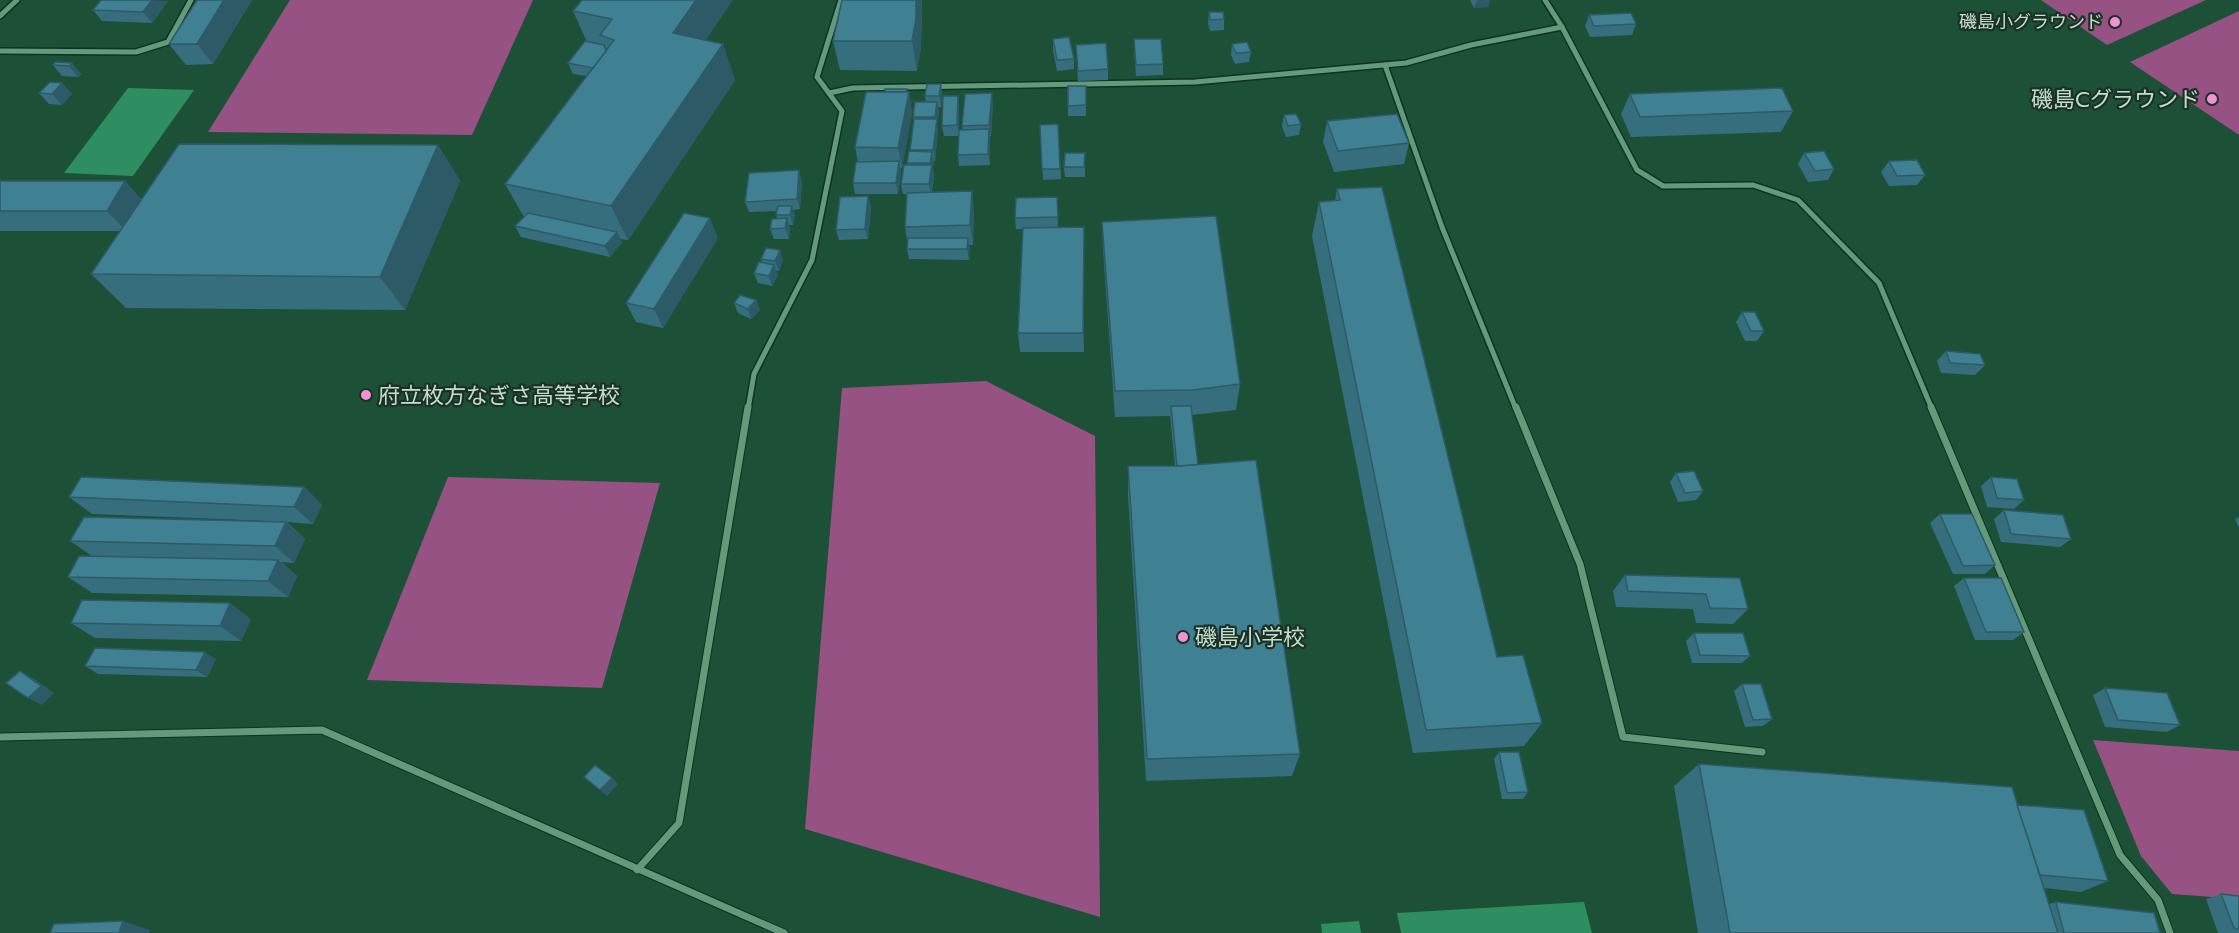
<svg xmlns="http://www.w3.org/2000/svg" width="2239" height="933" font-family="Commissioner,'Noto Sans JP',sans-serif">
<rect width="100%" height="100%" fill="#1c5037"/>
<!-- green -->
<g fill="#965282">
<polygon points="290,0 533,0 472,135 208,132"/>
<polygon points="2041,0 2206,0 2107,45"/>
<polygon points="2239,11 2239,135 2130,62"/>
<polygon points="986,381 1095,436 1100,917 805,829 842,388"/>
<polygon points="448,477 660,483 602,688 367,680"/>
<polygon points="2093,740 2239,751 2239,899 2172,894 2141,856"/>
</g>
<!-- water -->
<g fill="#2e8e61">
<polygon points="128,88 194,90 133,176 64,173"/>
<polygon points="1584,902 1592,933 1401,933 1397,913"/>
<polygon points="1359,921 1361,933 1322,933 1321,924"/>
</g>
<g fill="none" stroke-linecap="round" stroke-linejoin="round">
<!-- street-far1 casing -->
<g stroke="#0b3421" stroke-width="8">
<g id="street-far1">
<polyline points="1545,0 1562,27 1637,170 1663,186 1753,185 1798,200 1879,283 1932,409"/>
<polyline points="0,16 17,0"/>
<polyline points="0,51 136,52 168,42 191,0"/>
<polyline points="1385,65 1442,227 1516,409"/>
<polyline points="829,93 853,88 1195,82 1406,63 1471,45 1562,27"/>
<polyline points="748,409 754,374 812,260 842,111 817,77 841,0"/>
</g>
</g>
<!-- street casing -->
<g stroke="#0b3421" stroke-width="9">
<g id="street">
<polyline points="1516,407 1580,564 1623,737 1762,752"/>
<polyline points="1931,407 2120,855 2158,900 2170,933"/>
<polyline points="0,737 322,730 784,933"/>
<polyline points="637,870 679,823 748,407"/>
</g>
</g>
<!-- street-far1 -->
<use href="#street-far1" stroke="#65997c" stroke-width="5"/>
<!-- street -->
<use href="#street" stroke="#65997c" stroke-width="7"/>
</g>
<!-- wall -->
<g fill="#376e7e">
<polygon points="197,0 252,0 213,64 186,65 169,44"/>
<polygon points="922,0 921,47 917,71 840,70 833,41"/>
<polygon points="1470,0 1490,0 1488,7 1474,8"/>
<polygon points="168,1 152,23 102,21 93,10"/>
<polygon points="573,11 706,40 735,80 628,240 620,239 622,242 610,257 521,237 515,226 524,217 505,184 587,76 573,74 568,63 587,42"/>
<polygon points="1209,12 1224,19 1224,30 1210,31 1208,23"/>
<polygon points="1589,15 1636,24 1632,35 1590,37 1585,26"/>
<polygon points="1053,39 1074,59 1074,69 1057,71 1053,50"/>
<polygon points="1134,39 1163,64 1163,75 1136,76 1134,50"/>
<polygon points="1232,44 1251,52 1249,62 1235,64 1231,55"/>
<polygon points="1076,45 1108,69 1108,80 1078,81"/>
<polygon points="72,63 81,74 78,77 62,76 53,65"/>
<polygon points="62,83 72,94 62,105 49,104 39,93"/>
<polygon points="941,84 942,94 941,107 938,107 939,113 937,124 938,130 935,161 933,161 933,169 934,175 932,192 974,211 973,245 969,245 969,260 909,259 907,249 907,241 905,227 907,194 903,194 901,184 911,152 914,120 913,117 926,102 925,96"/>
<polygon points="1086,86 1086,116 1068,116 1068,106"/>
<polygon points="908,92 909,92 912,113 902,168 900,168 901,172 898,194 855,194 853,183 858,162 855,147"/>
<polygon points="1630,94 1793,111 1781,132 1631,137 1621,114"/>
<polygon points="958,96 959,107 959,134 963,130 962,126 993,104 991,136 990,136 990,165 959,166 958,155 959,136 944,136 942,126"/>
<polygon points="1284,115 1301,124 1299,135 1286,137 1282,126"/>
<polygon points="1327,121 1409,143 1404,164 1334,172 1323,142"/>
<polygon points="1058,124 1061,179 1043,180 1040,125"/>
<polygon points="438,145 460,181 405,310 126,308 91,274 120,231 0,231 0,181 141,199"/>
<polygon points="1085,153 1085,177 1065,177 1064,167"/>
<polygon points="1804,153 1834,169 1828,180 1808,182 1798,164"/>
<polygon points="1889,161 1925,175 1917,185 1889,186 1881,172"/>
<polygon points="802,181 800,209 793,210 795,216 793,225 789,225 790,229 789,239 774,239 770,229 777,219 776,215 777,211 749,212 745,202"/>
<polygon points="1337,189 1497,657 1542,723 1524,746 1413,753 1312,236 1319,202 1335,201"/>
<polygon points="868,196 871,207 868,239 839,240 836,230"/>
<polygon points="1057,197 1058,227 1084,227 1084,352 1020,352 1018,333 1023,229 1016,229 1015,218"/>
<polygon points="1102,222 1240,384 1236,410 1192,415 1198,465 1300,754 1292,776 1146,781 1128,496 1128,466 1175,466 1170,416 1115,417 1103,250"/>
<polygon points="718,238 663,328 636,322 626,303"/>
<polygon points="780,250 783,260 779,271 776,270 778,275 772,286 758,283 754,273 763,263 761,259"/>
<polygon points="756,300 760,310 751,319 738,313 734,303"/>
<polygon points="1742,312 1764,331 1757,341 1745,341 1736,322"/>
<polygon points="1946,351 1985,365 1975,375 1941,373 1937,361"/>
<polygon points="1676,473 1703,491 1696,500 1678,502 1670,482"/>
<polygon points="1991,477 2024,500 2014,509 1987,507 1981,486"/>
<polygon points="304,487 322,505 313,524 287,522 305,539 294,563 281,562 297,576 288,597 92,593 68,577 92,556 70,541 266,521 92,514 69,497"/>
<polygon points="2004,510 2071,539 2060,547 2001,542 1994,519"/>
<polygon points="1940,514 1995,565 1985,574 1953,574 1930,523"/>
<polygon points="2239,517 2239,528 2235,519"/>
<polygon points="1625,575 1740,578 1748,609 1733,624 1696,623 1693,609 1616,607 1613,591"/>
<polygon points="1964,578 2024,632 2013,640 1975,640 1954,586"/>
<polygon points="251,619 241,641 95,638 71,623"/>
<polygon points="1694,633 1750,656 1742,663 1692,663 1686,641"/>
<polygon points="216,659 207,677 98,674 85,666"/>
<polygon points="1742,684 1772,719 1763,726 1745,727 1734,691"/>
<polygon points="2105,688 2180,725 2167,732 2105,727 2093,695"/>
<polygon points="1499,752 1528,792 1523,799 1502,799 1494,759"/>
<polygon points="1699,764 2017,805 2108,881 2081,892 2044,888 2049,904 2056,902 2160,933 1698,933 1674,786"/>
<polygon points="2221,894 2239,896 2239,933 2218,933 2206,899"/>
</g>
<!-- shaded-wall -->
<g fill="#2d5a67">
<polygon points="152,0 168,1 152,23 143,12"/>
<polygon points="224,0 252,0 213,64 197,44"/>
<polygon points="696,0 733,0 686,69 673,33"/>
<polygon points="916,0 922,0 921,47 917,71 912,41"/>
<polygon points="1477,0 1490,0 1488,7 1474,8"/>
<polygon points="723,44 735,80 628,240 611,206"/>
<polygon points="72,63 81,74 78,77 69,66"/>
<polygon points="62,83 72,94 62,105 52,94"/>
<polygon points="941,84 942,94 941,107 939,96"/>
<polygon points="907,89 908,96 909,92 912,113 902,168 898,148"/>
<polygon points="992,93 993,104 991,136 989,125"/>
<polygon points="958,96 959,107 959,136 957,125"/>
<polygon points="937,102 939,113 937,124 938,130 935,161 933,150 936,124 935,117"/>
<polygon points="989,129 990,140 990,165 988,154"/>
<polygon points="438,145 460,181 405,310 380,277"/>
<polygon points="932,152 934,163 933,169 934,175 931,194 929,184 931,170 930,163"/>
<polygon points="899,161 901,172 898,194 896,183"/>
<polygon points="799,170 802,181 800,209 797,199"/>
<polygon points="125,181 144,202 126,231 107,211"/>
<polygon points="972,191 974,211 973,245 970,225"/>
<polygon points="868,196 871,207 868,239 865,229"/>
<polygon points="792,206 795,216 793,225 790,215"/>
<polygon points="710,218 718,238 663,328 654,309"/>
<polygon points="787,218 790,229 789,239 785,228"/>
<polygon points="1084,227 1084,352 1083,333"/>
<polygon points="617,232 622,242 610,257 605,246"/>
<polygon points="968,238 970,249 969,260 967,249"/>
<polygon points="780,250 783,260 779,271 775,261"/>
<polygon points="774,265 778,275 772,286 769,276"/>
<polygon points="756,300 760,310 751,319 748,309"/>
<polygon points="304,487 322,505 313,524 294,507"/>
<polygon points="286,522 305,539 294,563 275,546"/>
<polygon points="278,560 297,576 288,597 268,581"/>
<polygon points="230,603 251,619 241,641 220,626"/>
<polygon points="205,652 216,659 207,677 196,670"/>
<polygon points="20,671 33,678 54,693 42,705 28,698"/>
<polygon points="612,778 618,784 607,796 600,790"/>
<polygon points="123,921 150,930 149,933 119,933"/>
</g>
<!-- building -->
<g fill="#408093" stroke="#2d5a67" stroke-width="1.5">
<polygon points="101,0 152,0 143,12 93,10"/>
<polygon points="197,0 224,0 197,44 169,44"/>
<polygon points="582,0 696,0 673,33 723,44 611,206 505,184 614,40 600,35 612,19 573,11"/>
<polygon points="842,0 916,0 916,18 912,41 833,41"/>
<polygon points="1209,12 1223,12 1224,19 1210,20"/>
<polygon points="1631,13 1636,24 1594,26 1589,15"/>
<polygon points="1069,37 1074,59 1057,60 1053,39"/>
<polygon points="1134,39 1161,39 1163,64 1136,65"/>
<polygon points="585,41 604,45 606,51 593,68 568,63"/>
<polygon points="1247,42 1251,52 1236,53 1232,44"/>
<polygon points="1106,43 1108,69 1078,71 1076,45"/>
<polygon points="55,62 72,63 69,66 53,65"/>
<polygon points="50,82 62,83 52,94 39,93"/>
<polygon points="927,84 941,84 939,96 925,96"/>
<polygon points="1068,86 1086,86 1086,105 1068,106"/>
<polygon points="1782,88 1793,111 1640,117 1630,94"/>
<polygon points="885,89 907,89 906,92 885,92"/>
<polygon points="866,92 909,92 898,148 855,147"/>
<polygon points="992,93 989,125 962,126 965,94"/>
<polygon points="943,96 958,96 957,125 942,126"/>
<polygon points="915,102 937,102 935,117 913,117"/>
<polygon points="1296,114 1301,124 1288,126 1284,115"/>
<polygon points="1397,114 1409,143 1338,151 1327,121"/>
<polygon points="914,119 937,119 933,150 910,150"/>
<polygon points="1058,124 1060,169 1042,169 1040,125"/>
<polygon points="989,129 988,154 958,155 959,130"/>
<polygon points="179,144 438,145 380,277 91,274"/>
<polygon points="909,151 932,152 930,163 907,163"/>
<polygon points="1824,151 1834,169 1815,171 1804,153"/>
<polygon points="1065,153 1085,153 1084,167 1064,167"/>
<polygon points="1917,160 1925,175 1897,176 1889,161"/>
<polygon points="899,161 896,183 853,183 856,162"/>
<polygon points="904,165 932,165 929,184 901,184"/>
<polygon points="799,170 797,199 745,202 749,173"/>
<polygon points="0,181 125,181 107,211 0,211"/>
<polygon points="1382,187 1497,657 1523,655 1542,723 1426,730 1319,202 1340,200 1337,189"/>
<polygon points="972,191 970,225 905,227 907,193"/>
<polygon points="868,196 865,229 836,230 840,197"/>
<polygon points="1057,197 1058,217 1015,218 1016,198"/>
<polygon points="778,206 792,206 790,215 776,215"/>
<polygon points="528,213 617,232 605,246 515,226"/>
<polygon points="684,213 710,218 654,309 626,303"/>
<polygon points="1216,216 1240,384 1193,390 1115,391 1102,222"/>
<polygon points="787,218 785,228 770,229 772,219"/>
<polygon points="1084,227 1083,333 1018,333 1023,228"/>
<polygon points="908,238 968,238 967,249 907,249"/>
<polygon points="766,248 780,250 775,261 761,259"/>
<polygon points="759,262 774,265 769,276 754,273"/>
<polygon points="740,295 756,300 748,309 734,303"/>
<polygon points="1742,312 1755,312 1764,331 1751,331"/>
<polygon points="1946,351 1980,354 1985,365 1950,363"/>
<polygon points="1171,406 1191,406 1198,465 1177,466"/>
<polygon points="1256,460 1300,754 1147,759 1128,466 1180,466"/>
<polygon points="1694,471 1703,491 1685,493 1676,473"/>
<polygon points="81,477 304,487 294,507 69,497"/>
<polygon points="1991,477 2017,479 2024,500 1997,498"/>
<polygon points="2004,510 2063,515 2071,539 2011,534"/>
<polygon points="1940,514 1972,514 1995,565 1963,566"/>
<polygon points="84,517 286,522 275,546 70,541"/>
<polygon points="79,556 278,560 268,581 68,577"/>
<polygon points="1625,575 1740,578 1748,609 1710,608 1706,594 1628,591"/>
<polygon points="1964,578 2001,578 2024,632 1986,632"/>
<polygon points="82,600 230,603 220,626 71,623"/>
<polygon points="1694,633 1743,633 1750,656 1700,655"/>
<polygon points="95,648 205,652 196,670 85,666"/>
<polygon points="20,671 41,686 28,698 6,683"/>
<polygon points="1742,684 1761,684 1772,719 1753,720"/>
<polygon points="2105,688 2167,693 2180,725 2118,720"/>
<polygon points="1499,752 1519,752 1528,792 1507,793"/>
<polygon points="1699,764 2012,787 2058,933 1730,933"/>
<polygon points="595,765 612,778 600,790 584,777"/>
<polygon points="2017,805 2084,810 2108,881 2040,875"/>
<polygon points="2221,894 2239,896 2239,929 2234,928"/>
<polygon points="2056,902 2154,913 2160,933 2064,933"/>
<polygon points="123,921 119,933 50,933 54,924"/>
</g>
<!-- markers -->
<g fill="#f391d6" stroke="#1b3125" stroke-width="2">
<circle cx="2115" cy="22" r="6"/>
<circle cx="2212" cy="99" r="6"/>
<circle cx="366" cy="395" r="6"/>
<circle cx="1183" cy="637" r="6"/>
</g>
<g text-anchor="middle" stroke-width="4.5" stroke-linejoin="round" paint-order="stroke">
<!-- far-poi labels -->
<g font-size="18" fill="#c4dece" stroke="#1b3125" text-anchor="end">
<text x="2103" y="28">磯島小グラウンド</text>
</g>
<!-- poi labels -->
<g font-size="22" fill="#c4dece" stroke="#1b3125" text-anchor="start">
<text x="2200" y="107" text-anchor="end">磯島Cグラウンド</text>
<text x="378" y="403">府立枚方なぎさ高等学校</text>
<text x="1195" y="645">磯島小学校</text>
</g>
</g>
</svg>
